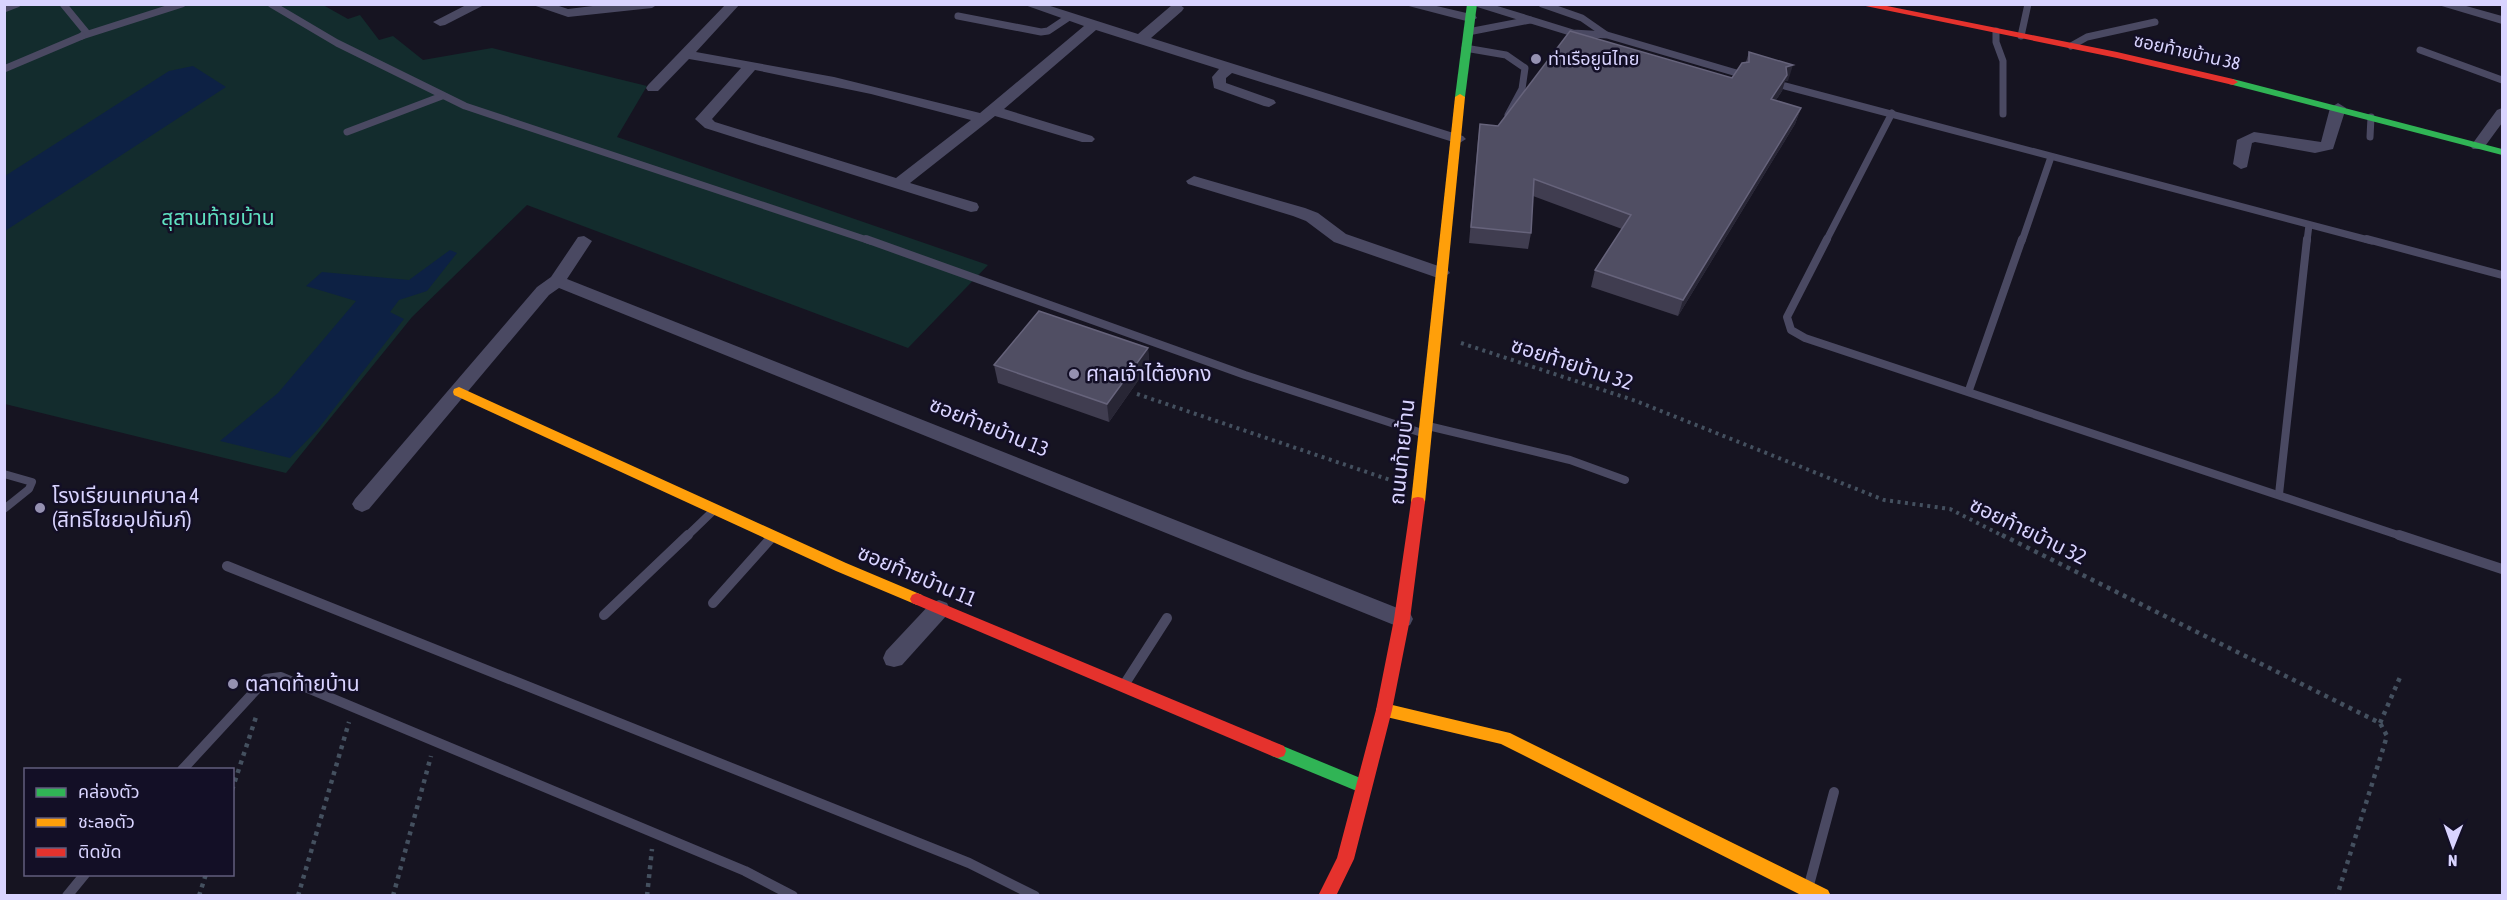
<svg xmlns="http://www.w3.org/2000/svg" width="2507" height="900" font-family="'Asap Condensed','Noto Sans Thai',sans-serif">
<rect width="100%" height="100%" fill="#161421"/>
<!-- green -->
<polygon fill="#132c2d" points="5,5 323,5 348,19 360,15 379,40 393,36 423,60 492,48 647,86 617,137 988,265 908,348 527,205 412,317 286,473 5,404"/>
<!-- water -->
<g fill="#0d2144">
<polygon points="193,66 226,87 5,231 5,176 169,71"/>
<polygon points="450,250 457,253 427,291 399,300 390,312 404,319 318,429 290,458 220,441 278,393 356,301 306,286 322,272 409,280"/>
</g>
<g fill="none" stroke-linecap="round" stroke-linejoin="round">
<!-- path-far1 -->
<g stroke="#44505f" stroke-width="4" stroke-dasharray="3 4.5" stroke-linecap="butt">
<polyline points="1461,343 1636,401 1884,500 1950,509 2005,537"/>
<polyline points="1137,394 1396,482"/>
</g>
<!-- path -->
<g stroke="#44505f" stroke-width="4.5" stroke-dasharray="4 5" stroke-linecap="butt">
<polyline points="2002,535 2380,723 2387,736 2337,896"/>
<polyline points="2380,723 2401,675"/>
<polyline points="232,790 256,717"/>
<polyline points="199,896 206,874"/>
<polyline points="298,896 349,722"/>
<polyline points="393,896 431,756"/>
<polyline points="647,896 652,849"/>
</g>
<!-- lane-far2 -->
<g stroke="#4a4962" stroke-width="7">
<polyline points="63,4 86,32 82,36 182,4"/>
<polyline points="271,4 337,43 465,106 870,241"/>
<polyline points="1479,4 1573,33 1607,35 1740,74"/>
<polyline points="1542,4 1582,18 1605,34"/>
<polyline points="4,9 17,4"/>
<polyline points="958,16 1041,32 1048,31 1069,17"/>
<polyline points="1996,31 1996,42 2003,61 2003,114"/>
<polyline points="1468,32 1530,20"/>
<polyline points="2021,36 2028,4"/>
<polyline points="2071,46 2087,37 2155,22"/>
<polyline points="1465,48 1506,55 1525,68 1522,89 1508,115"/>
<polyline points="2420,50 2502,80"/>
<polyline points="4,69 82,36"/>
<polyline points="1785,86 2372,241"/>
<polyline points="347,132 442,96"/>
<polyline points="2370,137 2371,117"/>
<polyline points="1826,241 1892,113"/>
<polyline points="2022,241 2051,157"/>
<polyline points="2307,241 2309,225"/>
</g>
<!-- lane-far1 -->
<g stroke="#4a4962" stroke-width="8">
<polyline points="866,239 1245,375 1422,433"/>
<polyline points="1827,239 1787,317 1791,330 1805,338 2404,537"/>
<polyline points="2367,239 2502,275"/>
<polyline points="1969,390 2022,239"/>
<polyline points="1428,426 1570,460 1625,480"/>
<polyline points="4,474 32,482 29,489 4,509"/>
<polyline points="2279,494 2307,239"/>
<polyline points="686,537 715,509"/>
</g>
<!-- lane -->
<g stroke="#4a4962" stroke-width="10">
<polyline points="2399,535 2502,569"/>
<polyline points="227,566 969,863 1035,896"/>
<polyline points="713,603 773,536"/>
<polyline points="604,615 688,535"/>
<polyline points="1124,685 1167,618"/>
<polyline points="182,770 266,679 281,677 745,871 793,896"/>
<polyline points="1809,885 1834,792"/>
<polyline points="67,896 85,874"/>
</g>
<!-- street -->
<g fill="#4a4962" fill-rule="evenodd">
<polygon points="468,4 486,4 445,25 440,26 433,22"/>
<polygon points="530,4 553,4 568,9 609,4 658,4 652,8 568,17"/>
<path d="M 726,4 L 740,4 L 696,52 L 834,77 L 980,113 L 1084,26 L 1022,4 L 1044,4 L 1138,34 L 1172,5 L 1179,4 L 1184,8 L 1182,11 L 1151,38 L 1463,136 L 1466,139 L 1458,144 L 1453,142 L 1232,73 L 1226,78 L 1226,83 L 1274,100 L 1276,103 L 1269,107 L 1264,106 L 1214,88 L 1212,77 L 1219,69 L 1096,30 L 1004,109 L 1092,136 L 1095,139 L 1092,142 L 1082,142 L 995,116 L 910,183 L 977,203 L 979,207 L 977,211 L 971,212 L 705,128 L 695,119 L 741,68 L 689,59 L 658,91 L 648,91 L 646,88 L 648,85 ZM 755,70 L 871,94 L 971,120 L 896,178 L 715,122 L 712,119 Z"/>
<polygon points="1401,4 1428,4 1475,15 1477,18 1470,22"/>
<polygon points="2435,4 2459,4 2502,16 2502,24"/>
<polygon points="2338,103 2346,108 2333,149 2315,153 2255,142 2252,143 2247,167 2241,169 2233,164 2237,140 2254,132 2321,142 2330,108"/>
<polygon points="2502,108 2502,123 2483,149 2473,149 2470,146 2473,143 2497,110"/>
<polygon points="1194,176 1305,208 1318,213 1346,234 1447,269 1450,273 1441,279 1435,277 1334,242 1306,221 1293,216 1188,184 1186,181"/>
<polygon points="584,236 592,241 567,279 1410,613 1413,619 1410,625 1402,628 1394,625 559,288 549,295 369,509 362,512 355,509 352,504 355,499 537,287 551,277 578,237"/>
<polygon points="939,600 947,603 950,609 947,615 902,665 894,667 886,665 883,658 886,651 931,603"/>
</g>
<!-- fast -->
<g fill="#30b455" fill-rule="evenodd">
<polygon points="1467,4 1477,4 1465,97 1460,100 1455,97"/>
<polygon points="2233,79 2502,149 2502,155 2229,84 2229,80"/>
<polygon points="1278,744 1370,782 1372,787 1370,792 1364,794 1272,756 1270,751 1272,746"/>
</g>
<!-- slow -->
<g fill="#ff9f0a" fill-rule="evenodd">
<polygon points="1460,94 1465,97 1425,502 1423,506 1413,506 1411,502 1455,97"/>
<polygon points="459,387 846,563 922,595 924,599 922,603 917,605 836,571 454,395 453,392 454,389"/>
<polygon points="1384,703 1510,733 1828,890 1831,896 1803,896 1501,744 1378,715 1376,710 1378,705"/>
</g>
<!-- jam -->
<g fill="#e5322d" fill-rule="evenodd">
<polygon points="1856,4 1877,4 2117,52 2233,79 2238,82 2233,85 2117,58"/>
<polygon points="1418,497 1423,498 1425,502 1410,619 1392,710 1354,859 1336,896 1318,896 1337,858 1376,710 1394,619 1411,502 1413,498"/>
<polygon points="917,593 1284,746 1286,751 1284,756 1278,758 1272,756 912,603 910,599 912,595"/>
</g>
</g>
<!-- wall -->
<g fill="#403d50">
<polygon points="1749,52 1788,81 1785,81 1782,91 1776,100 1801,108 1795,124 1678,316 1591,287 1595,270 1622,229 1533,196 1531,233 1528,249 1469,243 1478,140 1480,124 1498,126 1732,78 1746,62"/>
<polygon points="1148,348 1149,365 1109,422 998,383 994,365"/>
</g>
<!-- shaded-wall -->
<g fill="#282635">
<polygon points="1793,65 1788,81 1785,81 1782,91 1766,115 1771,99 1786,67"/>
<polygon points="1801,108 1795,124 1678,316 1683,300"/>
<polygon points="1148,348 1149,365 1109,422 1107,404"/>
</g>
<!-- building -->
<g fill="#504e63" stroke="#66637b" stroke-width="1.5">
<polygon points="1570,31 1732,78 1742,63 1749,62 1749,52 1793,65 1786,67 1787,75 1771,99 1801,108 1683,300 1595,270 1631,215 1534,179 1531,233 1471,227 1480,124 1498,126"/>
<polygon points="1039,311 1148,348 1107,404 994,365"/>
</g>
<!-- markers -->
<g fill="#9591b1" stroke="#130f26" stroke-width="2">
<circle cx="1536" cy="59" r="6"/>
<circle cx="1074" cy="374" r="6"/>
<circle cx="40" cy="508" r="6"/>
<circle cx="233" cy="684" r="6"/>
</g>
<g text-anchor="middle" stroke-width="5" stroke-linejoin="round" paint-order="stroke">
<!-- far-street labels -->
<g font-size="18" fill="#d9d4ff" stroke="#130f26">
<text transform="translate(2187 52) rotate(13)" y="6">ซอยท้ายบ้าน 38</text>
</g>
<!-- far-poi labels -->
<g font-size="18" fill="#d9d4ff" stroke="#130f26" text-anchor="start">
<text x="1548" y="65">ท่าเรือยูนิไทย</text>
</g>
<!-- park labels -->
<g font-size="21" fill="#5fe0c0" stroke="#130f26">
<text x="218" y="225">สุสานท้ายบ้าน</text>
</g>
<!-- street labels -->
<g font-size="21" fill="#d9d4ff" stroke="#130f26">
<text transform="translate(1572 364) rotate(18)" y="7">ซอยท้ายบ้าน 32</text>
<text transform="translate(989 427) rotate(22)" y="7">ซอยท้ายบ้าน 13</text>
<text transform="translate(1402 452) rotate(-84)" y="7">ถนนท้ายบ้าน</text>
<text transform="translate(2028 531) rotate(26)" y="7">ซอยท้ายบ้าน 32</text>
<text transform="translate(917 576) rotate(23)" y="7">ซอยท้ายบ้าน 11</text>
</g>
<!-- poi labels -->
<g font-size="21" fill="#d9d4ff" stroke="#130f26" text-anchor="start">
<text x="1086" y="381">ศาลเจ้าไต้ฮงกง</text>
<text x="52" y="503">โรงเรียนเทศบาล 4<tspan x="52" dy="24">(สิทธิไชยอุปถัมภ์)</tspan></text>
<text x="245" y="691">ตลาดท้ายบ้าน</text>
</g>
</g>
<!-- border -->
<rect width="2507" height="900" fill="none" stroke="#d9d4ff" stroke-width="12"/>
<!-- legend -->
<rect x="24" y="768" width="210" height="108" fill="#130f26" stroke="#625e7d" stroke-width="1.5"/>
<rect x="36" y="788" width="30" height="9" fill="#30b455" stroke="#625e7d" stroke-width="1.5"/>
<text x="78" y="798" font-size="18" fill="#d9d4ff">คล่องตัว</text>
<rect x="36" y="818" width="30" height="9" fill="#ff9f0a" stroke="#625e7d" stroke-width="1.5"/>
<text x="78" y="828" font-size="18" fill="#d9d4ff">ชะลอตัว</text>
<rect x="36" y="848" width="30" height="9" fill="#e5322d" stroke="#625e7d" stroke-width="1.5"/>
<text x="78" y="858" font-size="18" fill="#d9d4ff">ติดขัด</text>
<!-- north arrow -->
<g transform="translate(2453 846) rotate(181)" stroke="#130f26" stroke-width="4.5" paint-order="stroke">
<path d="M0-4.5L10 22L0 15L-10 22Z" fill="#d9d4ff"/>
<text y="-9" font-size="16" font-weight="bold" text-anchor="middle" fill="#d9d4ff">N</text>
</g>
</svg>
